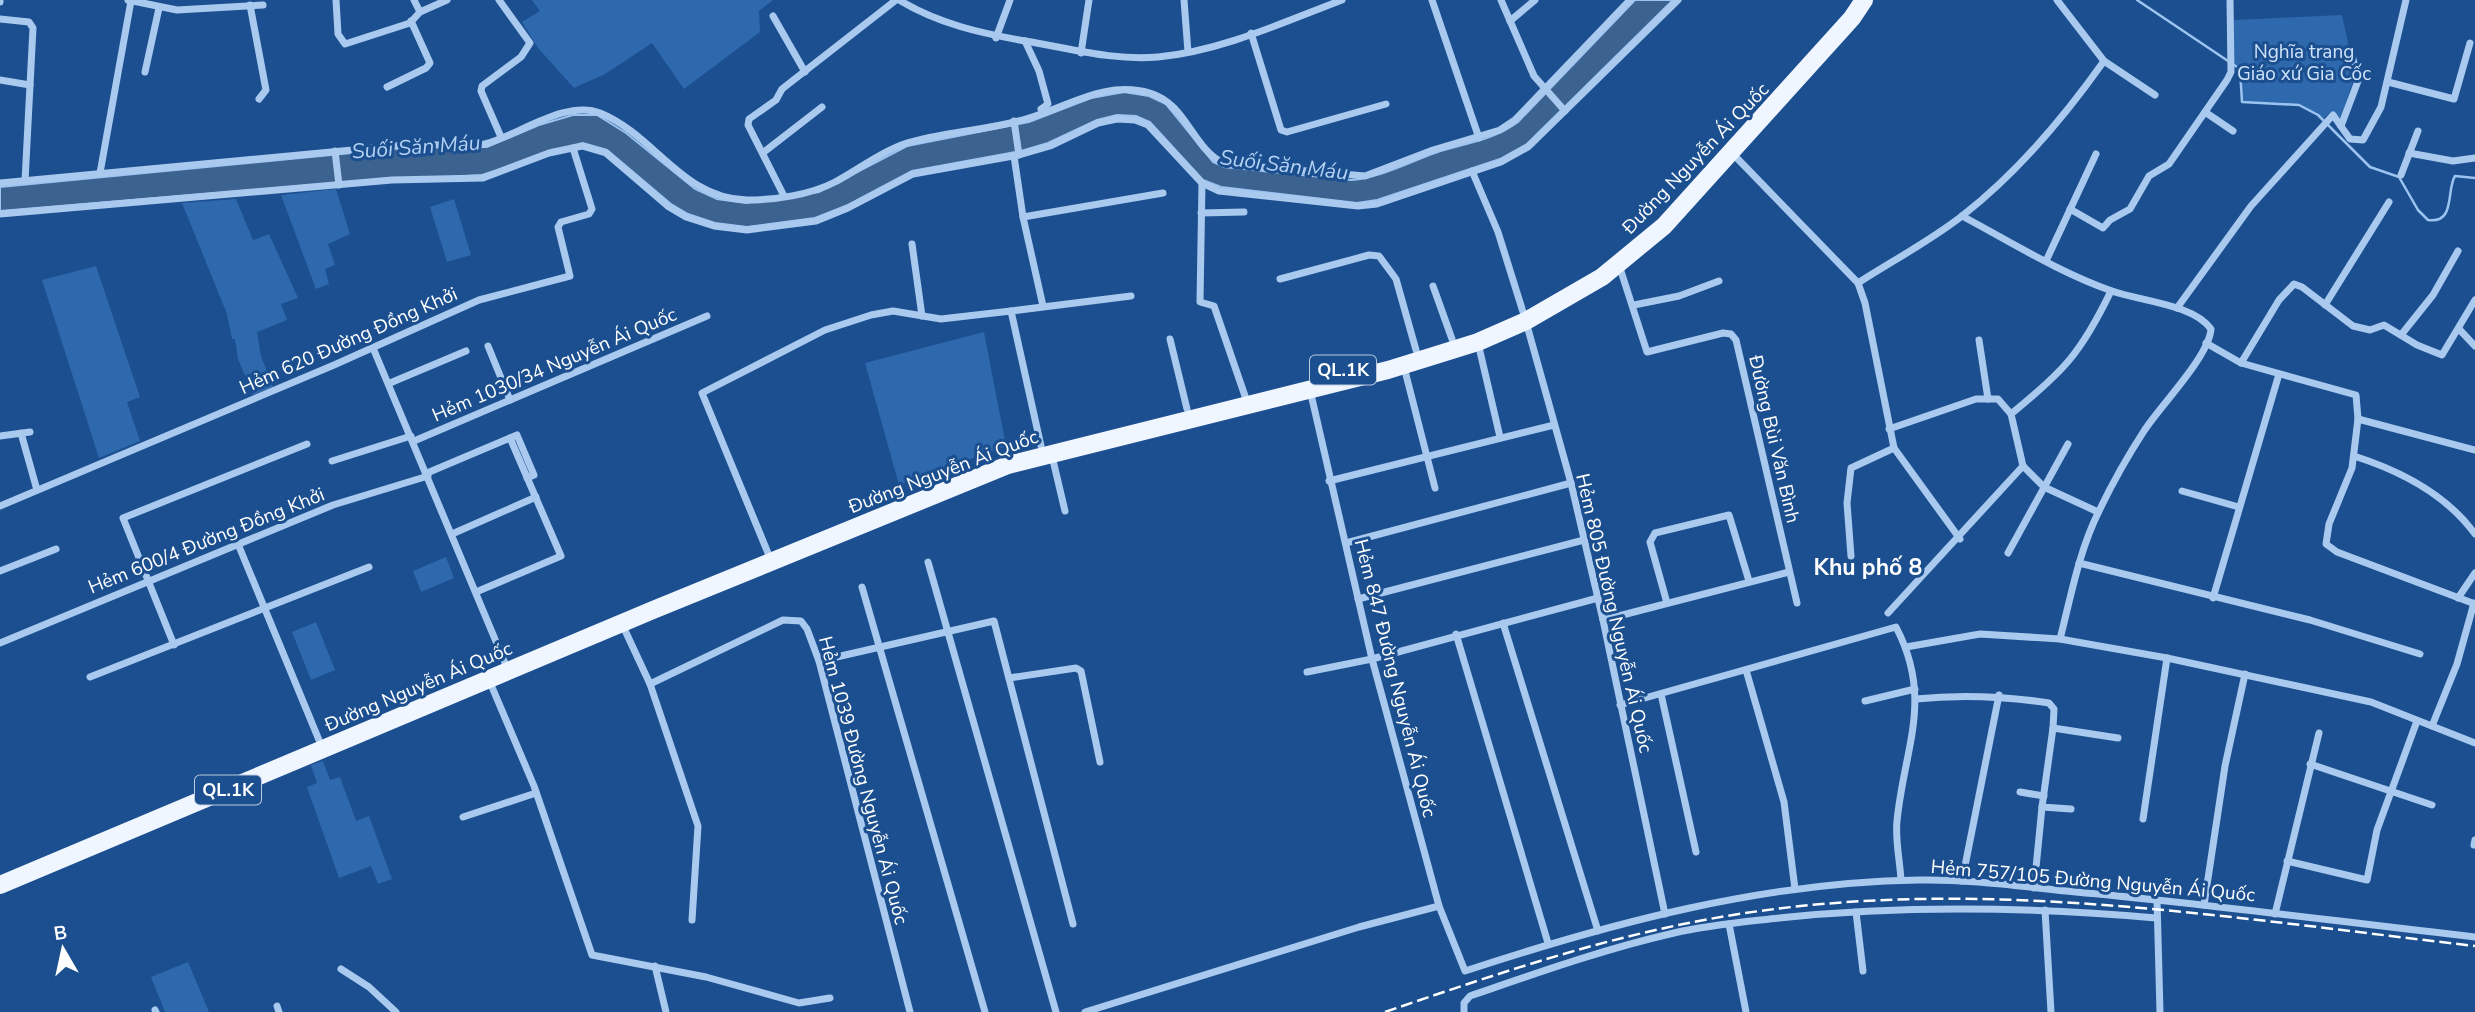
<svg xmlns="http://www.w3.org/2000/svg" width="2475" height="1012" font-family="'Nunito Sans',sans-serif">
<rect width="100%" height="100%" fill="#1b4f8f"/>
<!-- green -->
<g fill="#2e69ad">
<polygon points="532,0 773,0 759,11 760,32 684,89 652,43 605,74 574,88 538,48 522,22 540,11"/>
<polygon points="2342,15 2355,75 2340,120 2332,111 2323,119 2299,105 2242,102 2240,69 2234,64 2234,20"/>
<polygon points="336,189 350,234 328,244 335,265 325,269 329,284 316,289 281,195"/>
<polygon points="236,199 253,240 269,234 298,298 281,304 287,320 257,332 261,356 273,387 253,395 238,359 235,339 232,339 227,314 182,203"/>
<polygon points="454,199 471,255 447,262 430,207"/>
<polygon points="96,266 140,397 127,402 140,441 99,458 42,280"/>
<polygon points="984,332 1006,446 899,485 865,363"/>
<polygon points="446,557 454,578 421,592 413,571"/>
<polygon points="316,622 335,670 311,680 292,632"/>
<polygon points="323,761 330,780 340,777 356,821 369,816 392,879 378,884 371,866 339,878 307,787 317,783 311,765"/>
<polygon points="188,962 209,1012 165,1012 151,977"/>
</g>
<!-- water -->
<path fill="#3c6290" stroke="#9cc4f0" stroke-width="2" d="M 1635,0 L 1673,0 L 1527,144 L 1500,159 L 1377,200 L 1357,203 L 1221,187 L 1203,180 L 1150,122 L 1136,116 L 1117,115 L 1097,120 L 1048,143 L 1021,151 L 912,171 L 848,205 L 815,218 L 747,227 L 715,223 L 688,214 L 671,204 L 607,150 L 583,143 L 482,175 L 313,185 L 0,211 L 0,187 L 413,147 L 487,147 L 539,125 L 573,115 L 597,115 L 626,133 L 695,189 L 717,199 L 746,203 L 819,192 L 907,146 L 1029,122 L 1091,98 L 1124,92 L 1149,96 L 1166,104 L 1213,162 L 1224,167 L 1351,180 C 1382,177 1407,163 1435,153 C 1465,143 1492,141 1518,122 Z"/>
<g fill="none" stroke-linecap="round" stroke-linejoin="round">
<!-- stream -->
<path stroke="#9cc4f0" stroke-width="2.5" d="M 2137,0 L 2240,69 L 2242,102 L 2299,105 L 2318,115 L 2370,167 L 2399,177 L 2418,210 L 2428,220 C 2456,224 2446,190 2455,176 L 2475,178"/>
<!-- street -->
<g stroke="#a9c9ee" stroke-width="7">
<polyline points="128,0 177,10 263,5"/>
<polyline points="336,0 338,34 345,44 410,23 420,12"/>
<polyline points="414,0 420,12 447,0"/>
<polyline points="499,0 530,43 521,57 482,86 481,91 501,137"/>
<path d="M 899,0 C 939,24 980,33 1025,41 C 1069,48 1113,61 1158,57 C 1221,51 1284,22 1342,0"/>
<polyline points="1184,0 1188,52"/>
<polyline points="1432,0 1479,138"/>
<polyline points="1501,0 1534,76 1565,111"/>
<polyline points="2057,0 2104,61 2155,95"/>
<polyline points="0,2 0,0"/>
<polyline points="250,5 266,90 259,99"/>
<polyline points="773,16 805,72"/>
<polyline points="0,19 29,22 33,28 25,181"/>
<polyline points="1510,21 1535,0"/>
<polyline points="1251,33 1281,130 1287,132 1386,104"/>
<polyline points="996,38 1010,0"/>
<polyline points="1025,41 1039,71 1048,104 1041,109"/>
<polyline points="1081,53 1089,0"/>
<polyline points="145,72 159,8"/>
<polyline points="0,80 30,85"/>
<polyline points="2388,82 2454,99 2470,43"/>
<polyline points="387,87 426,68 430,63 411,21"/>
<polyline points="2205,112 2233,131"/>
<polyline points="1014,121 1019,155"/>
<polyline points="2341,126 2358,81 2351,50"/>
<polyline points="335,151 339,185"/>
<polyline points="764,152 822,107"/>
<polyline points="2409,153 2453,161 2475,158"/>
<polyline points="1733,154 1858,283 1865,303 1894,448 1960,539"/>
<polyline points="1014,156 1023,217 1043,306"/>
<polyline points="1472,171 1498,232 1523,312"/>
<polyline points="100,173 131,1"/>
<polyline points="2401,175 2418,131"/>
<path d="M 0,183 L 416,144 C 437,144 464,149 485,144 C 517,136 566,99 600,113 C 655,135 682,199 747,200 C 775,200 810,195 835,182 C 858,170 880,152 904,144 C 944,131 988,131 1029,118 C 1069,106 1106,80 1150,93 C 1187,104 1192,149 1225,164 L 1365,176 L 1433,150 L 1500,130 L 1515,120 L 1630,0"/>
<polyline points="1202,183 1200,302 1214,306 1245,396"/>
<polyline points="784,196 748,125 749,119 776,100 782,89 896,0"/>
<polyline points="2070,209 2103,228 2110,220 2130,209 2149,176 2169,164 2227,80 2231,72 2230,0"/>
<polyline points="1201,213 1244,212"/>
<polyline points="0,214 392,180 483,178 549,153 582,146 606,153 669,207 686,217 714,226 747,230 816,221 848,208 913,174 1019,155 1050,146 1098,123 1117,119 1135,120 1148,125 1202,183 1219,191 1358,206 1377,204 1501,162 1528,147 1678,0"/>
<path d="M 1962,216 C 2011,242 2060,273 2112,291 C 2140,301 2193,304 2211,329 C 2209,357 2159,407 2144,431 C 2127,457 2112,484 2099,511 C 2079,551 2071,596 2060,639"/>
<polyline points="1023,217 1163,193"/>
<polyline points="912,244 922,316"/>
<polyline points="2046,261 2096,154"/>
<polyline points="1619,265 1647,352 1723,333 1731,334 1736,340 1797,603"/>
<polyline points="1280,279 1369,255 1379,256 1396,279 1416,350"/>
<path d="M 1858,283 C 1892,261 1930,241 1962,216 C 2016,174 2065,116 2104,61"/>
<polyline points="1433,286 1452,339"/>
<polyline points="1634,305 1679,296 1719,281"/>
<polyline points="2325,305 2389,202"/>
<polyline points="2177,308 2251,206 2333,115 2350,139 2363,140 2381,107 2406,0"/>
<polyline points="1011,311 1131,296"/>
<polyline points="1526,322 1571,483 1603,620 1665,914"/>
<polyline points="2459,329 2475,346"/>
<polyline points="2401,335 2433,295 2458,251"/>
<polyline points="1170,339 1187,409"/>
<polyline points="1979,340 1988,399"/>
<polyline points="1478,343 1500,437"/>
<polyline points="2206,343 2241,363 2356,395 2358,419 2352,468 2329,524 2326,544 2337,552 2475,604"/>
<polyline points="488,346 510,400"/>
<polyline points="373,348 505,663"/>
<polyline points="2241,363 2279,300 2294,284 2302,287 2353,326 2370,330 2384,325 2417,345 2442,355 2475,300"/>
<polyline points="1404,367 1435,488"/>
<polyline points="390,383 466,351"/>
<path d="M 1310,390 L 1372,659 L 1439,906 L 1465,971 C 1611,923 1764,882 1919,880 C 1971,879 2024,887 2076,892 C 2209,904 2342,922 2475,937"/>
<path d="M 2011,414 C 2064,371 2081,353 2111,291"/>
<polyline points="2358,419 2475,450"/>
<polyline points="21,433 37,490"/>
<polyline points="0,436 30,432"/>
<polyline points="510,438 517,435 534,475 527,478"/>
<polyline points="414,441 707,316"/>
<polyline points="1052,456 1065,511"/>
<path d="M 2354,456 C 2401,471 2446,494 2475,534"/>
<polyline points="332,461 411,436"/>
<polyline points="2023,466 2044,487 2098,512"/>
<polyline points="427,473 510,438 561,556 476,592"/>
<polyline points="1329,481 1554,425"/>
<polyline points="2182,491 2239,507"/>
<polyline points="0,506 334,365 479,300 570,276 558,227 561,222 589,214 592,209 573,148"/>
<polyline points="452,534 536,497"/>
<polyline points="1346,543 1571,483"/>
<polyline points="238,544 319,740"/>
<polyline points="768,553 702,393 825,330 871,315 893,311 941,319 1011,311 1041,446"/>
<polyline points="2008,553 2068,444"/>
<polyline points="1851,556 1847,503 1851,468 1894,448"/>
<polyline points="928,562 1056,1012"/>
<polyline points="2079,563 2310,620 2420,654"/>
<polyline points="0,571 56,549"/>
<polyline points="862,587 985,1012"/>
<polyline points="2213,598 2279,374"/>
<polyline points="2458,598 2475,573"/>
<polyline points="1358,599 1584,540"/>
<polyline points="1667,603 1650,542 1655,533 1729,515 1749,581"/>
<polyline points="1888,613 2023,466 2011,414 1998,399 1976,399 1889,429"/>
<polyline points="1603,620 1789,572"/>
<polyline points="1503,623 1598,931"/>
<polyline points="622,624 650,684 783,620 801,621 807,629 819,661 910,1012"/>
<polyline points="1456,634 1548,943"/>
<polyline points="0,643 333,505 428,476"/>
<polyline points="174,645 123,518 307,444"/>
<polyline points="1906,647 1980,634 2060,639 2167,658 2371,702 2475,743"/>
<polyline points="819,661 994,621 1073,924"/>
<polyline points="1746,670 1784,802 1795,889"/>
<polyline points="1307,672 1372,659 1598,598"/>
<polyline points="90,677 369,567"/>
<polyline points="1009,678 1076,668 1081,671 1100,762"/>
<polyline points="489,680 534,786 592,955 706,977 799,1003 830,998"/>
<polyline points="650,684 698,826 692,920"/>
<polyline points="1661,694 1696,852"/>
<path d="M 1916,699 C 1962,694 2003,696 2049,703 L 2054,709 L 2053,728 L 2118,738"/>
<polyline points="1865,701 1915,689"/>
<path d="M 1620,705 L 1896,627 C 1934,700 1904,748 1897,821 C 1895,840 1900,861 1901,880"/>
<polyline points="2432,726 2457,664 2474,603"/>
<polyline points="2053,728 2042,807 2071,809"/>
<polyline points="2310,764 2432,805"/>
<polyline points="2020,792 2044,796"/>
<polyline points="463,817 536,793"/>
<polyline points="2143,819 2167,658"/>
<polyline points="2474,845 2475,840"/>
<polyline points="2287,861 2367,880 2377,830 2417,721"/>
<polyline points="1962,881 1999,695"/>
<polyline points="2034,888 2042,807"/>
<polyline points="2157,900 2160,1012"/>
<polyline points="2204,905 2225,766 2245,674"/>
<polyline points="2045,910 2051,1012"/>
<polyline points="1856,912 1863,971"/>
<polyline points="2275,914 2319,733"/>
<polyline points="1729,924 1746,1012"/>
<polyline points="655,966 666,1012"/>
<polyline points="341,969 369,987 396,1012"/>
<polyline points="277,1006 279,1012"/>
<polyline points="155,1010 156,1012"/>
<polyline points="1085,1012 1359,927 1439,906"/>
<path d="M 1464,1012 L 1464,1003 L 1470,996 C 1537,973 1604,949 1674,933 C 1708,925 1744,922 1779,918 C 1904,905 2031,907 2156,918"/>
</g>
<!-- primary -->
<polyline stroke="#f0f6ff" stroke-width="18" points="0,885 653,610 1008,465 1388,370 1478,342 1526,321 1602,277 1664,226 1852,18 1864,0"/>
<!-- rail -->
<path stroke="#fff" stroke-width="2.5" stroke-dasharray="12 5" stroke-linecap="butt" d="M 1385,1012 C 1499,973 1613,934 1733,915 C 1980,875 2229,918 2475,946"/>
</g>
<g text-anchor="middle" stroke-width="6" stroke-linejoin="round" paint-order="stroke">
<!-- shield labels -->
<g fill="#1b4f8f" stroke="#bbcadd" stroke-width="2">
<rect x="1310" y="355.5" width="66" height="29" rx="5"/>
<rect x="195" y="775.5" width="66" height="29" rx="5"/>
</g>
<g font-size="18" font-weight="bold" fill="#fff">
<text x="1343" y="376">QL.1K</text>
<text x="228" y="796">QL.1K</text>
</g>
<!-- park labels -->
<g font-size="19" fill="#cfe3fa" stroke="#1b4f8f">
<text x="2304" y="58">Nghĩa trang<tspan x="2304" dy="22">Giáo xứ Gia Cốc</tspan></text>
</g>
<!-- street labels -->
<g font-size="19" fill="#fff" stroke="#1b4f8f">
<text transform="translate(1695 158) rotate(-46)" y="7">Đường Nguyễn Ái Quốc</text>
<text transform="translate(348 340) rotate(-24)" y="7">Hẻm 620 Đường Đồng Khởi</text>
<text transform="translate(554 364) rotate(-23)" y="7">Hẻm 1030/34 Nguyễn Ái Quốc</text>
<text transform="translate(1775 439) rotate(77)" y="7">Đường Bùi Văn Bình</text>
<text transform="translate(943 471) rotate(-21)" y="7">Đường Nguyễn Ái Quốc</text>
<text transform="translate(206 540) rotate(-22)" y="7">Hẻm 600/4 Đường Đồng Khởi</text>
<text transform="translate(1615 613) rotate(77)" y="7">Hẻm 805 Đường Nguyễn Ái Quốc</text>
<text transform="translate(1396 678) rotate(76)" y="7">Hẻm 847 Đường Nguyễn Ái Quốc</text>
<text transform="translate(418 686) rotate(-23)" y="7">Đường Nguyễn Ái Quốc</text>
<text transform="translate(864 780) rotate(75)" y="7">Hẻm 1039 Đường Nguyễn Ái Quốc</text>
<text transform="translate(2093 880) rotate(5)" y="7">Hẻm 757/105 Đường Nguyễn Ái Quốc</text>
</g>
<!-- water labels -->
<g font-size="21" font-style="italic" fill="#b5d3f5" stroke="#1b4f8f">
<text transform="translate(416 147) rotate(-4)" y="7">Suối Săn Máu</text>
<text transform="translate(1284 165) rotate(7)" y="7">Suối Săn Máu</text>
</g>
<!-- quarter labels -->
<g font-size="23" font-weight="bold" fill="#fff" stroke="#1b4f8f">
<text x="1868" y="575">Khu phố 8</text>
</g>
</g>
<!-- north arrow -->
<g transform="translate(63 949) rotate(351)" stroke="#1b4f8f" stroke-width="5" paint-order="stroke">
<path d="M0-5L12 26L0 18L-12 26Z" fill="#ffffff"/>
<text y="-10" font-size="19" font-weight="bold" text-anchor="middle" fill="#ffffff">B</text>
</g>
</svg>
